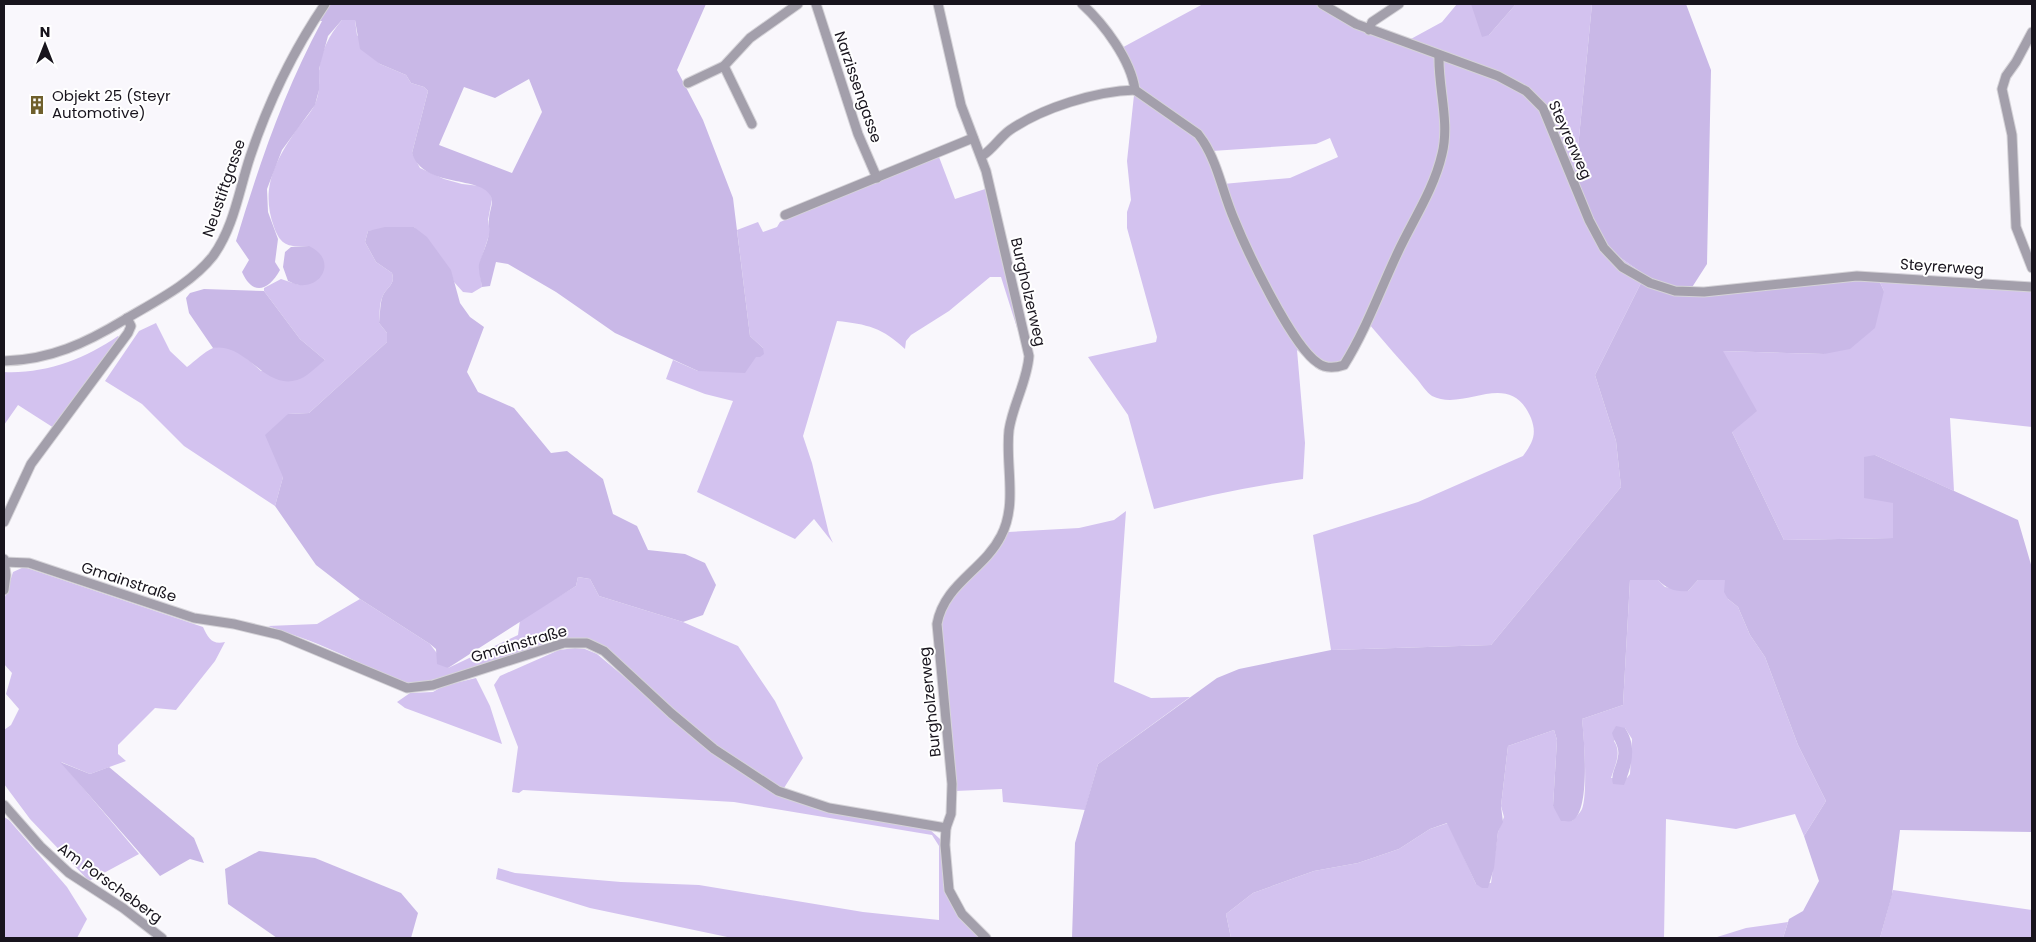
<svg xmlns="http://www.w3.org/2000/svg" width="2036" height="942" font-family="Poppins,sans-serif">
<rect width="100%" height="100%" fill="#f9f7fc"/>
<!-- green -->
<g fill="#d3c2ef" fill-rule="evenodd">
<path d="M 1203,4 L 1330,4 L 1360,22 L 1409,40 L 1442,22 L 1457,4 L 1472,4 L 1489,35 L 1516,4 L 1592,4 L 1574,189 L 1598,242 L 1645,275 L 1595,375 L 1616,441 L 1621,487 L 1491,645 L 1331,650 L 1313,535 L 1418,502 L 1523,456 C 1533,442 1537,434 1531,418 C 1509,367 1465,413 1432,396 C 1427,393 1421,384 1417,379 C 1401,361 1385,343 1369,324 L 1346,368 C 1318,378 1316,366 1297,350 L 1305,443 L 1303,479 C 1252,486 1204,496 1154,509 L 1128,415 L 1088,357 L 1156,342 L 1157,337 L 1127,228 L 1127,212 L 1131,200 L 1127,161 L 1134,95 L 1129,75 L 1116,51 ZM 1330,138 L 1338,157 L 1290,178 L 1223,184 L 1212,151 L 1316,144 Z"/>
<path d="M 342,20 L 355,20 L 357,35 L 380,64 L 406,75 L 411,83 L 424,87 L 428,91 L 412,153 L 420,168 L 444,179 L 462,184 L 480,186 L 488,190 L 492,199 L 488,220 L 490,232 L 479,266 L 482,287 L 472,293 L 463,292 L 454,282 L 450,270 L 414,227 L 368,231 L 365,242 L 376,262 L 392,273 C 396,286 385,287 382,298 C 379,305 380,315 379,323 L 387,333 L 387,342 L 309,413 L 288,414 L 283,477 L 275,506 L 184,446 L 142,404 L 105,381 L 139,331 L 156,323 L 170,351 L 187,367 C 195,361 204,352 213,348 C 231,340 249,361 261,371 L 325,360 L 300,339 L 264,291 L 264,288 L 281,279 L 299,285 L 309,246 C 290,247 281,247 274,227 C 260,189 275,161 297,129 C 303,121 311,113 315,104 C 320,93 319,83 319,71 C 321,51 329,35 342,20 Z"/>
<path d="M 939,157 L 955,199 L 988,188 L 1024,350 L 1001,277 L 990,277 L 949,311 L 911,335 L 906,341 L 905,349 C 883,328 867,324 837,321 L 803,436 L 812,463 L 829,534 L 833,543 L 814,519 L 795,539 L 697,492 L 733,401 L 705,394 L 666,379 L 673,360 L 698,371 L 763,348 L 750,336 L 737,230 L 758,222 L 763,232 L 777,227 L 780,222 Z"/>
<polygon points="1875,272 2032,282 2032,427 1950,418 1954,491 1875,455 1893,503 1893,538 1784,540 1732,432 1722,351 1824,354 1884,291"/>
<path d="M 118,336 L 122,340 L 54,428 L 18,405 L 4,425 L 4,372 C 45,374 85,359 118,336 Z"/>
<polygon points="1126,511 1114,682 1151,698 1190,697 1098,764 1085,810 1003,802 1002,789 955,791 940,627 943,613 949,601 1008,532 1079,528 1114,520"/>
<path d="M 24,567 L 203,627 C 208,638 212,645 225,642 L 215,661 L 176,710 L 155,708 L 118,745 L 118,754 L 126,761 L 90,774 L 61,762 L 139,854 L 89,881 L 30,819 L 4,784 L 4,730 L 11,725 L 19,709 L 6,694 L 12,673 L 4,664 L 4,600 L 13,572 Z"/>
<path d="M 578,577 L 590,579 L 599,596 L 683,622 L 738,646 L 775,701 L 803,758 L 784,788 L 790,794 L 735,761 L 686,722 L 595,641 C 562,634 533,650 502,660 C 474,669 445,676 417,684 C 386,683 362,662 334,651 C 313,641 290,634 268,626 L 317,624 L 360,599 L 430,644 L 448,668 L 518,635 L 520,620 L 576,586 Z"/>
<path d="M 1630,580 L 1658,580 L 1665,587 L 1688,591 L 1698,580 L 1725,580 L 1728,599 L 1738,607 L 1750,635 L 1765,657 L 1798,745 L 1826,801 L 1804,836 L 1795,814 L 1736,829 L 1666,819 L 1664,938 L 1231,938 L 1226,914 L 1253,893 L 1314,871 L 1358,863 L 1399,849 L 1430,829 L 1448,823 L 1476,884 L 1491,883 L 1498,832 L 1504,817 L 1501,806 L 1508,746 L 1554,730 L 1557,740 L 1553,806 L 1572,821 C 1575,818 1580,813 1582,809 C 1588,793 1584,738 1582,719 L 1623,705 ZM 1625,728 L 1632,739 L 1630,774 L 1627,778 L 1611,778 C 1615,765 1622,753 1614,741 Z"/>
<polygon points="575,648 585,649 597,654 725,761 772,792 796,802 839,813 927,827 940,839 945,882 983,938 732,938 590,908 496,879 498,868 515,873 621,882 699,885 863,912 939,920 939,846 932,835 734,802 523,790 519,793 512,792 518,747 494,685 500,676 559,650"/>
<polygon points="476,678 490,706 502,744 405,708 397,702 410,693 433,692 443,686"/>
<polygon points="4,817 9,820 67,887 87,919 77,938 4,938"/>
<polygon points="1893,890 2032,910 2032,938 1880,938"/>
<polygon points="1788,922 1783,938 1714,938 1746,928"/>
</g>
<!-- forest -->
<g fill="#c9b8e7" fill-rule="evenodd">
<path d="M 321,4 L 706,4 L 677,70 L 703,120 L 733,198 L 750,336 L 763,348 L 764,354 L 760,357 L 756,357 L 745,373 L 698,371 L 615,333 L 556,292 L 508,264 L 496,262 L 490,286 L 482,287 C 481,280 478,271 479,264 C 482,254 487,245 489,234 C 490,229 488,224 489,219 C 489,212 494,203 491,197 C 483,175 423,189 412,153 L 428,91 L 424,87 L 411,83 L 406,75 L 380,64 L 360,49 L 355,20 L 342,20 L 328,36 L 319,69 L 319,90 L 315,105 L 282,150 L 267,189 L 268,212 L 278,239 L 275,262 L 280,270 C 269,290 253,297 242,272 L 249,260 L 236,241 C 259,165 284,91 322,21 L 309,21 ZM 529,79 L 542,112 L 512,173 L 439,145 L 464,87 L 495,98 Z"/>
<polygon points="1471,4 1516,4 1489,35 1482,37"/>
<path d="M 1592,4 L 1686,4 L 1711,70 L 1707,264 L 1689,292 L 1875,272 L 1884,291 L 1875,328 L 1850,349 L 1824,354 L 1723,351 L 1757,411 L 1732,432 L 1784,540 L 1893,538 L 1893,503 L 1864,498 L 1864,457 L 1875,455 L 2018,520 L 2032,568 L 2032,832 L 1900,830 L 1892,895 L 1880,938 L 1783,938 L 1789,919 L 1803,911 L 1819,881 L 1804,836 L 1826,801 L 1798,745 L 1765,657 L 1750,635 L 1738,607 L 1728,599 L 1724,592 L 1725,580 L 1698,580 L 1688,591 C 1675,592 1667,589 1658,580 L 1630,580 L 1623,705 L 1582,719 C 1584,737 1591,812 1572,821 C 1569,822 1564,821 1561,821 L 1553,806 L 1557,740 L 1554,730 L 1508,746 L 1501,806 L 1503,822 L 1498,832 L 1494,868 L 1488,888 L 1482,888 L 1476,884 L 1447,823 L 1430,829 L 1399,849 L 1358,863 L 1314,871 L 1253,893 L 1226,914 L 1231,938 L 1072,938 L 1075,843 L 1098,764 L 1217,678 L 1239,669 L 1331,650 L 1491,645 L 1621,487 L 1616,441 L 1595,375 L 1645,275 L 1598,242 L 1574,189 Z"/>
<path d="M 385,227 L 414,227 L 427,237 L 451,270 L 460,303 L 470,317 L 484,327 L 467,372 L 478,392 L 514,408 L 551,453 L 567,451 L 603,479 L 613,514 L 637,526 L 648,550 L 685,554 L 705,563 L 716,585 L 703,615 L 683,622 L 599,596 L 590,579 L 578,577 L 576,586 L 448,668 L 437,664 L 436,649 L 430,644 L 360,599 L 316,565 L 275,506 L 283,477 L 265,435 L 288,414 L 309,413 L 387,342 L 387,333 L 379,323 C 380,315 380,305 382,298 C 385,287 396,286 392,273 L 376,262 L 365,242 L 368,231 Z"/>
<path d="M 309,246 C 337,259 323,288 299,285 C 296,285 291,282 288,281 L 283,267 L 285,252 L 291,247 Z"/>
<path d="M 204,289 L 264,291 L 300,339 L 325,360 C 317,366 306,378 297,380 C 264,390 246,342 213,348 L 189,313 L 186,298 L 190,293 Z"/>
<path d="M 1616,726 L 1625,728 C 1637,746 1632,766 1624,785 L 1613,784 C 1610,774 1617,766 1618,756 C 1620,748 1614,741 1612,733 Z"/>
<polygon points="60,762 90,774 109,767 194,838 204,863 190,859 160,876"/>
<polygon points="259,851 315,858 401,893 418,913 411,938 277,938 228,904 225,869"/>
</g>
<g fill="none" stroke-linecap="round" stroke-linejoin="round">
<!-- minor casing -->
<g stroke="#d5d3d8" stroke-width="11">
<g id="minor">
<polyline points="816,4 858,134 877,178"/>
<path d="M 938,4 L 961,105 L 986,171 L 1029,356 C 1027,382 1013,404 1009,430 C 1005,464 1018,504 1001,536 C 984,570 944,584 937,624 L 952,784 L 951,814 L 946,828 L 945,845 L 949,890 L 962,914 L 986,938"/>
<path d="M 1082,4 C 1104,24 1131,60 1135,90"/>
<polyline points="1322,4 1356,24 1498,76 1526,91 1543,108 1589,220 1604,248 1622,267 1650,283 1675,291 1704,292 1857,276 2032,287"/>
<polyline points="1369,30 1372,22 1399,4"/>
<polyline points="2032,32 2016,62 2006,76 2002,89 2012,135 2016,227 2032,268"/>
<polyline points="724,66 752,124"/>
<polyline points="688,83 724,66 750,38 798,4"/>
<path d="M 1135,90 L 1198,134 L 1203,141 C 1218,164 1223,194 1234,219 C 1247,251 1292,346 1318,363 C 1326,369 1335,368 1344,365 C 1366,330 1380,290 1398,252 C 1413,220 1434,189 1442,154 C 1450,122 1438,88 1439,56"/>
<path d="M 982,156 C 993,149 1000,137 1010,130 C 1042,108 1096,91 1135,90"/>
<polyline points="785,215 973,138"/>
<path d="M 4,361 C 50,360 86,343 124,320 C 154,302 191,284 213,256 C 234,227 239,190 250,157 C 268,103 293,51 325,4"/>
<polyline points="4,522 31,464 128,333 131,326 127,318"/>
<polyline points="4,559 6,575 4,590"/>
<polyline points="4,562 29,563 194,618 234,624 280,635 407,688 433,685 564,643 587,643 604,651 671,713 714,749 778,791 829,808 946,828"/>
<polyline points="4,805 40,846 69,873 123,908 162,938"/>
</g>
</g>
<!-- minor -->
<use href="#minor" stroke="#a39fab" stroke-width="9"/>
</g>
<!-- icons -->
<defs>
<g id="building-bare" transform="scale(1.5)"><path d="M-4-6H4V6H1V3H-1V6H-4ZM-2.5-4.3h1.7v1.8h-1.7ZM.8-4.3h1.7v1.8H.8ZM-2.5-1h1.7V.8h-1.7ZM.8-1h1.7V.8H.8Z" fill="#6f5f2c" stroke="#fff" stroke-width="2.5" paint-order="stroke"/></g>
</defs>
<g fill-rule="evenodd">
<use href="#building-bare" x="37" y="105"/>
</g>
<g text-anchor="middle" stroke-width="4" stroke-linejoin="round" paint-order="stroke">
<!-- street labels -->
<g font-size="15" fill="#18141d" stroke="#fff">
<text transform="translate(858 87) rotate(71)" y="5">Narzissengasse</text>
<text transform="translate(1570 140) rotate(66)" y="5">Steyrerweg</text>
<text transform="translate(224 188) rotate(-71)" y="5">Neustiftgasse</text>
<text transform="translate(1942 267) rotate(4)" y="5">Steyrerweg</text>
<text transform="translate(1028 292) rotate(77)" y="5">Burgholzerweg</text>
<text transform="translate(129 582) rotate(18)" y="5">Gmainstraße</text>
<text transform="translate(519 644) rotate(-16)" y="5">Gmainstraße</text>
<text transform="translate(930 702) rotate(-96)" y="5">Burgholzerweg</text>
<text transform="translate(110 883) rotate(36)" y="5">Am Porscheberg</text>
</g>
<!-- poi labels -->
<g font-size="15" fill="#18141d" stroke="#fff" text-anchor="start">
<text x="52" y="101">Objekt 25 (Steyr<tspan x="52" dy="17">Automotive)</tspan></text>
</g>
</g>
<!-- border -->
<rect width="2036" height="942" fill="none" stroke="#18141d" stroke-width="10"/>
<!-- north arrow -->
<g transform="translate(45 45)" stroke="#ffffff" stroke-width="4" paint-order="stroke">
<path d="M0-4L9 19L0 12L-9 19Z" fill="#18141d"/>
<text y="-8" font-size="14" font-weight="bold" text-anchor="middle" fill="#18141d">N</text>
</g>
</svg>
